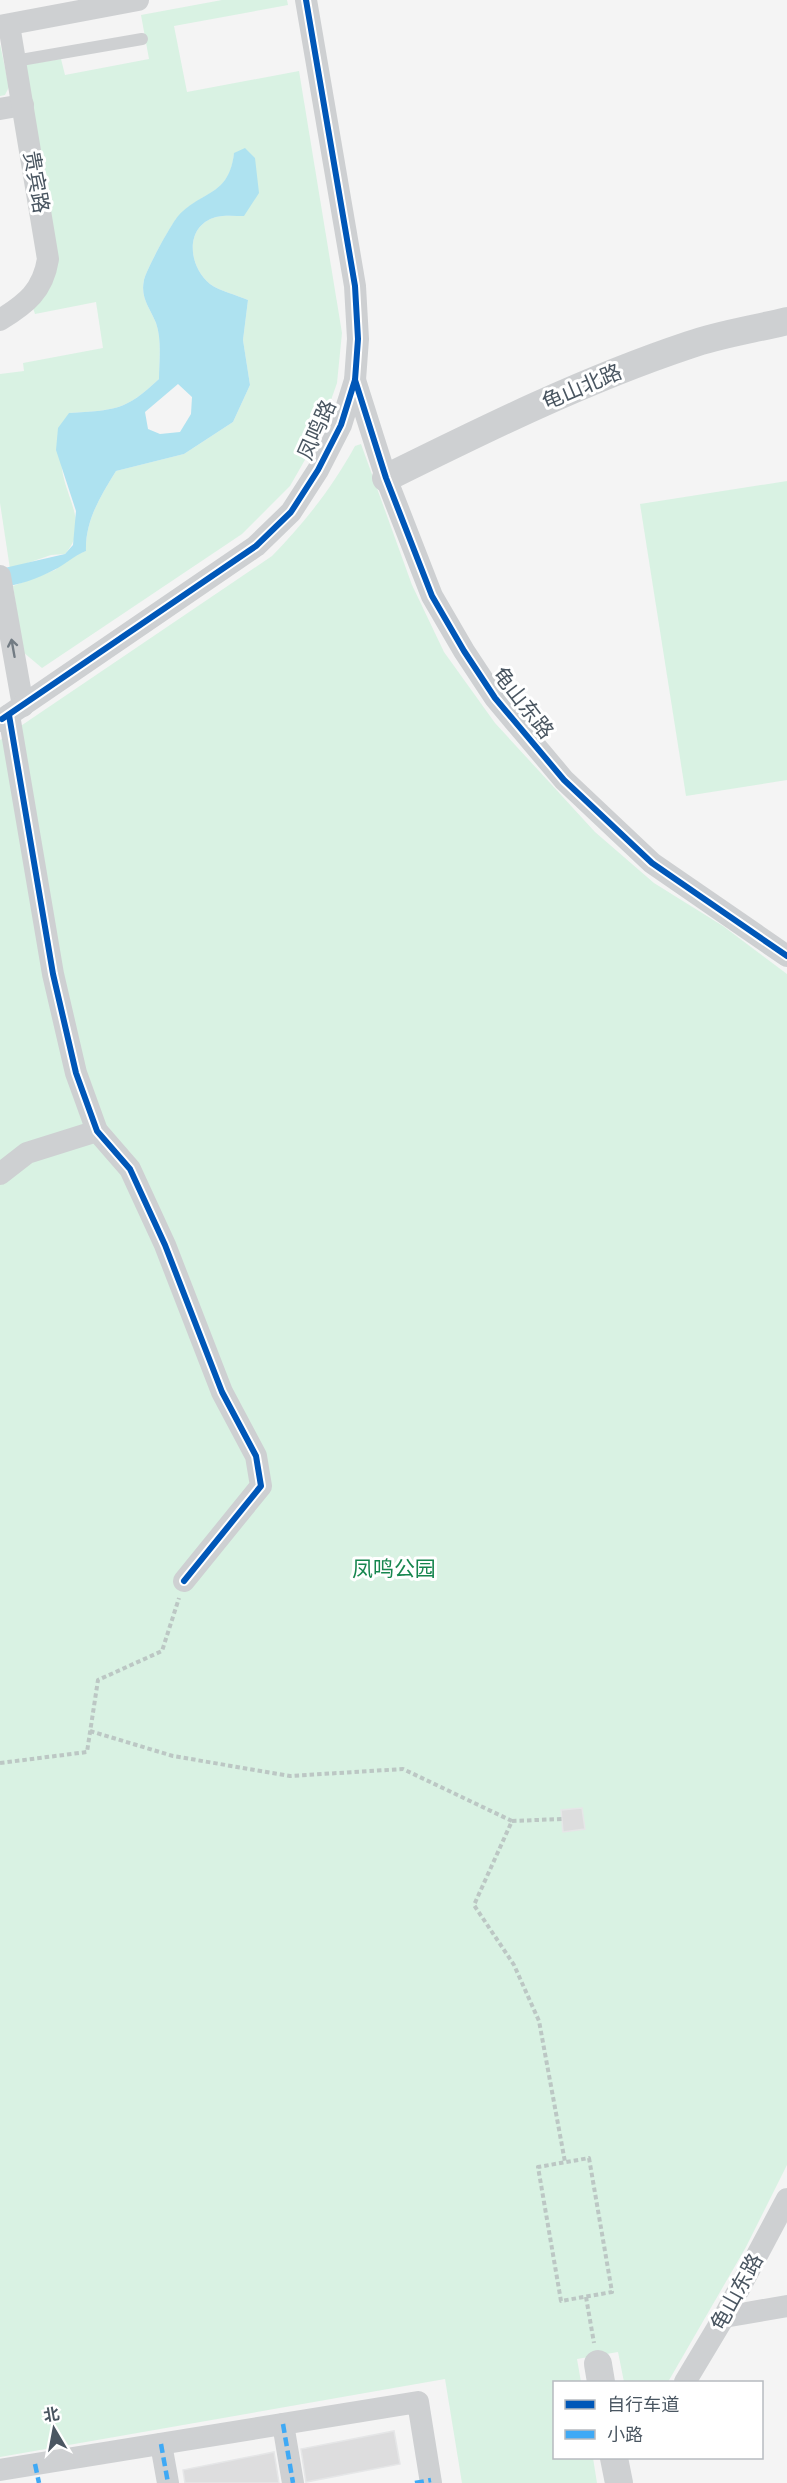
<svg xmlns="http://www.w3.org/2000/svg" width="787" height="2483" font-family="'Work Sans','Noto Sans SC',sans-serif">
<rect width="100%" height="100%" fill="#f4f4f4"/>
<!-- green -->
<g fill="#d9f2e3">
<path d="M 222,0 L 287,0 L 288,5 L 174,26 L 187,92 L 299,71 L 342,333 L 337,383 L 318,437 L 290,486 L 242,534 L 42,668 L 23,652 L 13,586 L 55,570 L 72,556 L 86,551 C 85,521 100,497 116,471 L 184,454 L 233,422 L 250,385 L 243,340 L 248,300 C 237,295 219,291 210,284 C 188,266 184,226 216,217 C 224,215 235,216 244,216 L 234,154 C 229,196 203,190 179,216 C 172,222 146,270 144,280 C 140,298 150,308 156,323 C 162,340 159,362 159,379 C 125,411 115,410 69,413 C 67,430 60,453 62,469 C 66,499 90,526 65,554 L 51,555 L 10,569 L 0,503 L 0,374 L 24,371 L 23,363 L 103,348 L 96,302 L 35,314 L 33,308 L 40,301 L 23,65 L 61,59 L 65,75 L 149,59 L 141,15 Z"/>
<polygon points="0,44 9,87 5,95 0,96"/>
<path d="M 361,444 L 412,585 L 444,652 L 495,723 L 595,832 L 654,883 L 723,926 L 787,974 L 787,2165 L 746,2247 L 668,2382 L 624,2382 L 618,2352 L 577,2359 L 581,2382 L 554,2382 L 554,2458 L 593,2458 L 597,2483 L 462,2483 L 445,2379 L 0,2457 L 0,740 L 272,556 C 305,522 332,488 355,446 Z"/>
<polygon points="787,481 787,780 686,796 640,504"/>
</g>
<!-- water -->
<path fill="#aee2f0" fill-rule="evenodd" d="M 245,148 L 255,158 L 259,193 L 244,216 C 235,216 224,215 216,217 C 184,226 188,266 210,284 C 219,291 237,295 248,300 L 243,340 L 250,385 L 233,422 L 184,454 L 116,471 C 100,497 85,521 86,551 C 73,556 66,564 54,570 C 38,578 18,586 0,587 L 0,569 L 65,554 L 73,545 L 76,511 L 56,450 L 58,428 L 69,413 C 115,410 125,411 159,379 C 159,362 162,340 156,323 C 150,308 140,298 144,280 C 146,270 172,222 179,215 C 203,190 229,196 234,153 ZM 178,384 L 192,397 L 191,414 L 180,432 L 160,434 L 148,429 L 145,412 Z"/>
<!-- building -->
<g fill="#ddddde" stroke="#e5e6e7" stroke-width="1.5">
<polygon points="582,1808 585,1829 563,1832 561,1810"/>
<polygon points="394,2431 400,2464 306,2482 301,2449"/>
<polygon points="274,2452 279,2483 185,2483 183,2470"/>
</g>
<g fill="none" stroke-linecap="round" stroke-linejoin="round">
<!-- path -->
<g stroke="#bcc7c4" stroke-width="4" stroke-dasharray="4.5 3" stroke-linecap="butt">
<polyline points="90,1731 173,1756 290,1776 403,1769 512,1821 474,1905 514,1965 539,2021 565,2162"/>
<polyline points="0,1763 87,1752 98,1680 162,1651 179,1598"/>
<polyline points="512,1821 562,1819"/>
<polygon points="589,2158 612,2292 561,2301 538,2167"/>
<polyline points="586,2297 594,2343"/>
</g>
<!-- service -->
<polyline stroke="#ced0d2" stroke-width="12" points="15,61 142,39"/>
<!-- minor -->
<g stroke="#ced0d2" stroke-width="22">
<polyline points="0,26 138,0"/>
<polyline points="0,109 23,105"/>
<path d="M 0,320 C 26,304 43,291 48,259 L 9,25"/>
<polyline points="355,380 386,478 432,596 464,651 495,698 564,780 652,863 787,956"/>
<polyline points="0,576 23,706"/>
<polyline points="9,715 53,974 76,1073 97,1131 130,1169 165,1245 222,1392 256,1456 261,1486 184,1581"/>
<polyline points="0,721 256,546 291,512 318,470 341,425 355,380 358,339 355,286 306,0"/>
<polyline points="0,1174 27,1153 97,1131"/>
<polyline points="724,2317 787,2306"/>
<polyline points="685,2382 724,2317 787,2199"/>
<polyline points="283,2424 293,2483"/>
<polyline points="161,2444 168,2483"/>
<polyline points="0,2470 418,2402 431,2483"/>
</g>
<!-- tertiary -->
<g stroke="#ced0d2" stroke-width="28">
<path d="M 386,478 C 485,429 584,380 689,345 C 720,334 755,329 787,321"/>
<polyline points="598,2364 601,2382"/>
<polyline points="614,2458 619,2483"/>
</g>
<!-- quiet -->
<g stroke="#3fa9f5" stroke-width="4.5" stroke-dasharray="9 4.5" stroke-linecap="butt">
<polyline points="283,2424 293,2483"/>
<polyline points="161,2444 168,2483"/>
<polyline points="35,2464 39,2483"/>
<polyline points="415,2483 431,2480"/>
</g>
<!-- cycleway casing -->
<g stroke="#fff" stroke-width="10">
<g id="cycleway">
<polyline points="355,380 386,478 432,596 464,651 495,698 564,780 652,863 787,956"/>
<polyline points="9,715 53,974 76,1073 97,1131 130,1169 165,1245 222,1392 256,1456 261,1486 184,1581"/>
<polyline points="2,719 256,546 291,512 318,470 341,425 355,380 358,339 355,286 306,0"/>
</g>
</g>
<!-- cycleway -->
<use href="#cycleway" stroke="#0057b8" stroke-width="6"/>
</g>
<!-- one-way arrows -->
<defs><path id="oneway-shaft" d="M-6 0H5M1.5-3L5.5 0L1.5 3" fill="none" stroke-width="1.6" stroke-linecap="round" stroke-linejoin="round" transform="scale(1.5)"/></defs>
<use stroke="#727b83" href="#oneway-shaft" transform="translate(13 648) rotate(-100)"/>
<g text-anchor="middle" stroke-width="6" stroke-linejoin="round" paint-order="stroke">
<!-- street labels -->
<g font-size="21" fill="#4a5661" stroke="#fff">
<text transform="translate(36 182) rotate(80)" y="7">贵宾路</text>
<text transform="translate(582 387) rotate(-23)" y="7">龟山北路</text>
<text transform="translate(317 430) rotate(-66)" y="7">凤鸣路</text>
<text transform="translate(523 703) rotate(52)" y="7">龟山东路</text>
<text transform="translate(737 2292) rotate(-61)" y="7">龟山东路</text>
</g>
<!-- park labels -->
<g font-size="21" fill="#17864f" stroke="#fff">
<text x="394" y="1576">凤鸣公园</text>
</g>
</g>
<!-- legend -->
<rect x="553" y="2381" width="210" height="78" fill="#ffffff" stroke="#b7bbc0" stroke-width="1.5"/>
<rect x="565" y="2400" width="30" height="9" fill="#0057b8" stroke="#b7bbc0" stroke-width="1.5"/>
<text x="607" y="2411" font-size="18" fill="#4a5661">自行车道</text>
<rect x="565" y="2430" width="30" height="9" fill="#3fa9f5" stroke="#b7bbc0" stroke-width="1.5"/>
<text x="607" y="2441" font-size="18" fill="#4a5661">小路</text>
<!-- north arrow -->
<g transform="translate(54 2429) rotate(350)" stroke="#ffffff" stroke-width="4.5" paint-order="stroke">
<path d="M0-4.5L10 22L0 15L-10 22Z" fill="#4a5661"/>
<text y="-9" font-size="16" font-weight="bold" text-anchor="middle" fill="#4a5661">北</text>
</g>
</svg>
